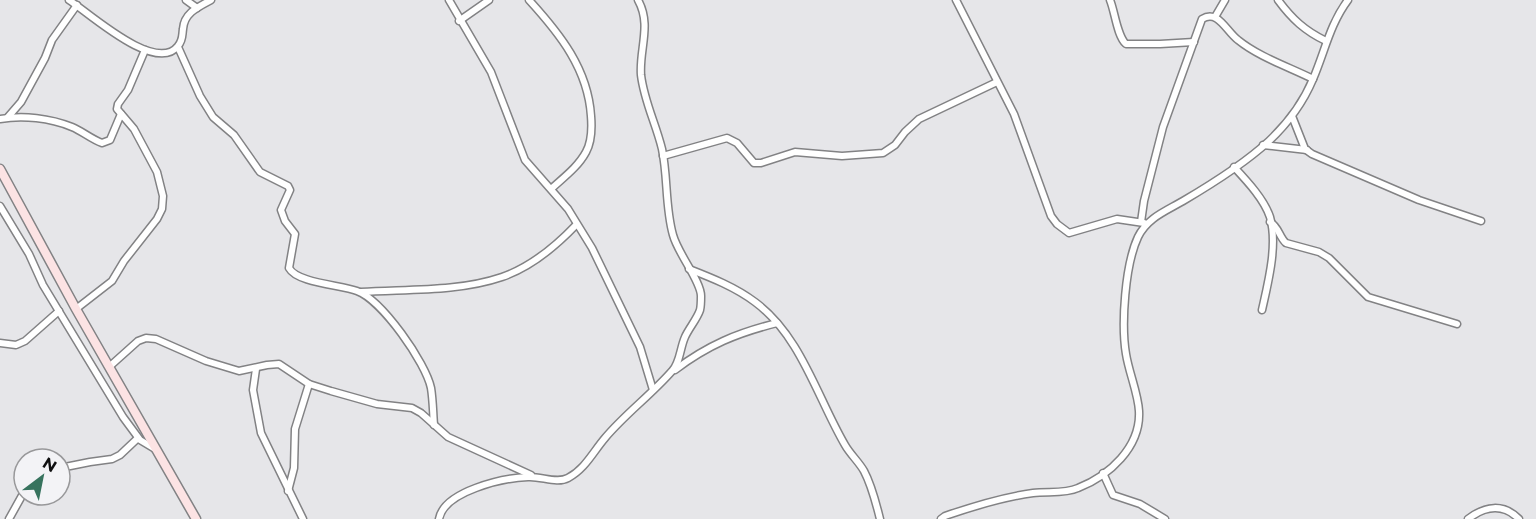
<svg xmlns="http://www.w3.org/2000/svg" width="1536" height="519" font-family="Montserrat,sans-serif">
<rect width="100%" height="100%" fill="#e6e6e9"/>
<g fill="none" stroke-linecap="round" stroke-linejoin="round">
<!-- street casing -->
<g stroke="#828284" stroke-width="9">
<g id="street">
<path d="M 69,0 C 90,14 156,74 178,46 C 183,40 182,36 183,29 C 184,13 198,7 211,0"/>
<polyline points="186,0 197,8"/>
<polyline points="449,0 491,72 525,160 568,209 592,248 640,347 653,390"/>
<path d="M 529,0 C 560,34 588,69 591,116 C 592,128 592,141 586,152 C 578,167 563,178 551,189"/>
<polyline points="956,0 1014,114 1051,216 1057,224 1069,233 1117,219 1144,223"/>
<path d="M 1110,0 C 1115,12 1117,36 1126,44 L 1160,44 L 1194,42"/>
<path d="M 1278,0 C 1292,19 1305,31 1326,41"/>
<polyline points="1215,17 1225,0"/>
<polyline points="459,21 489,0"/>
<path d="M 178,47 L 200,96 L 213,117 L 234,135 L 260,172 L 288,186 L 290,190 L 281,210 L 285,221 L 295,234 L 289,268 C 297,283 341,285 357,291 C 382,300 426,363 431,388 C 433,400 433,413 434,425"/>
<polyline points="1292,116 1305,149 1312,154 1419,200 1481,221"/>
<polyline points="8,117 21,102 45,58 52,40 77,5"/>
<path d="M 0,119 C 23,115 50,118 72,127 C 82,131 91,139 102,143 L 110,140 L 121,114"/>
<polyline points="1263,145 1307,150"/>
<polyline points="663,156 727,138 737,143 754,163 761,163 795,152 842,156 883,153 895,145 905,132 919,119 997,82"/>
<path d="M 1234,167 C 1247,181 1264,199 1270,217 C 1278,245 1268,283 1262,310"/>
<polyline points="0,206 29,254 43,285 123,417 140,440 155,449"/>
<path d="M 1141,222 L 1144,201 L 1163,127 L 1202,19 C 1218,9 1226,31 1238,40 C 1259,57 1289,67 1313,79"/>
<path d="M 1270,222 C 1279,227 1279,237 1286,243 L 1319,252 L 1329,258 L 1368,297 L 1457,324"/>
<path d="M 689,269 C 712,278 735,287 755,302 C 801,336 817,397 845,445 C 850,454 859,462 864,471 C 872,486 876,503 880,519"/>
<path d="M 361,292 C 407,289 458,292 502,277 C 531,267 555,247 576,225"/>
<polyline points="76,309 112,281 124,261 157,219 162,209 163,196 157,172 134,129 117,109 118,104 128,90 145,50"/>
<polyline points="0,343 16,345 25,341 59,311"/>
<polyline points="109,367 138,341 146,338 156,339 206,361 239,371 267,365 279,364 309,384 331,391 377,404 412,408 421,413 448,437 531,475"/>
<polyline points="256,369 253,390 261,433 303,519"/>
<path d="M 675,370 C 708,345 737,333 777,323"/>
<polyline points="60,468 90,462 112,459 120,455 138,438"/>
<polyline points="1103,473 1113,495 1140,504 1165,519"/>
<polyline points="288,491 294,468 295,429 309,384"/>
<polyline points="9,519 24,492"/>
<path d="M 439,519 C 444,491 503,478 528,477 C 541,476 557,484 568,478 C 585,469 593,452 605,438 C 625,414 651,395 672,371 C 680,363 680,348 685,337 C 689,328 697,319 700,310 C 701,306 701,300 701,296 C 701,281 678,254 673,235 C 665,207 668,177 662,149 C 656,124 644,101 641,75 C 639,49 652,25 638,0"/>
<path d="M 941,519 L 945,516 C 974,506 1003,497 1033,493 C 1047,491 1065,494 1078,488 C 1109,476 1141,447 1139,411 C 1138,393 1129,373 1126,354 C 1121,324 1125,265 1138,237 C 1147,218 1166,211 1183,201 C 1212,184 1244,164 1269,141 C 1288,123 1303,103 1313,79 C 1325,51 1330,24 1348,0"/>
<path d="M 1468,519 C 1485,506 1503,503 1519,519"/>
</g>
</g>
<!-- secondary casing -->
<g stroke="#828284" stroke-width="11">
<polyline id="secondary" points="0,169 76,309 196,519"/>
</g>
<!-- street -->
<use href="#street" stroke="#fff" stroke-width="6"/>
<!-- secondary -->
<use href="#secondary" stroke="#fce3e4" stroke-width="8"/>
</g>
<!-- north arrow -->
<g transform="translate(42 477) rotate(32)"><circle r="28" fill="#f3f3f6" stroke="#98989a" stroke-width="1.5"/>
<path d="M0-4.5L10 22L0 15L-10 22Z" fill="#37735e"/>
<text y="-9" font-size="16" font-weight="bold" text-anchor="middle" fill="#101011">N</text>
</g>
</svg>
